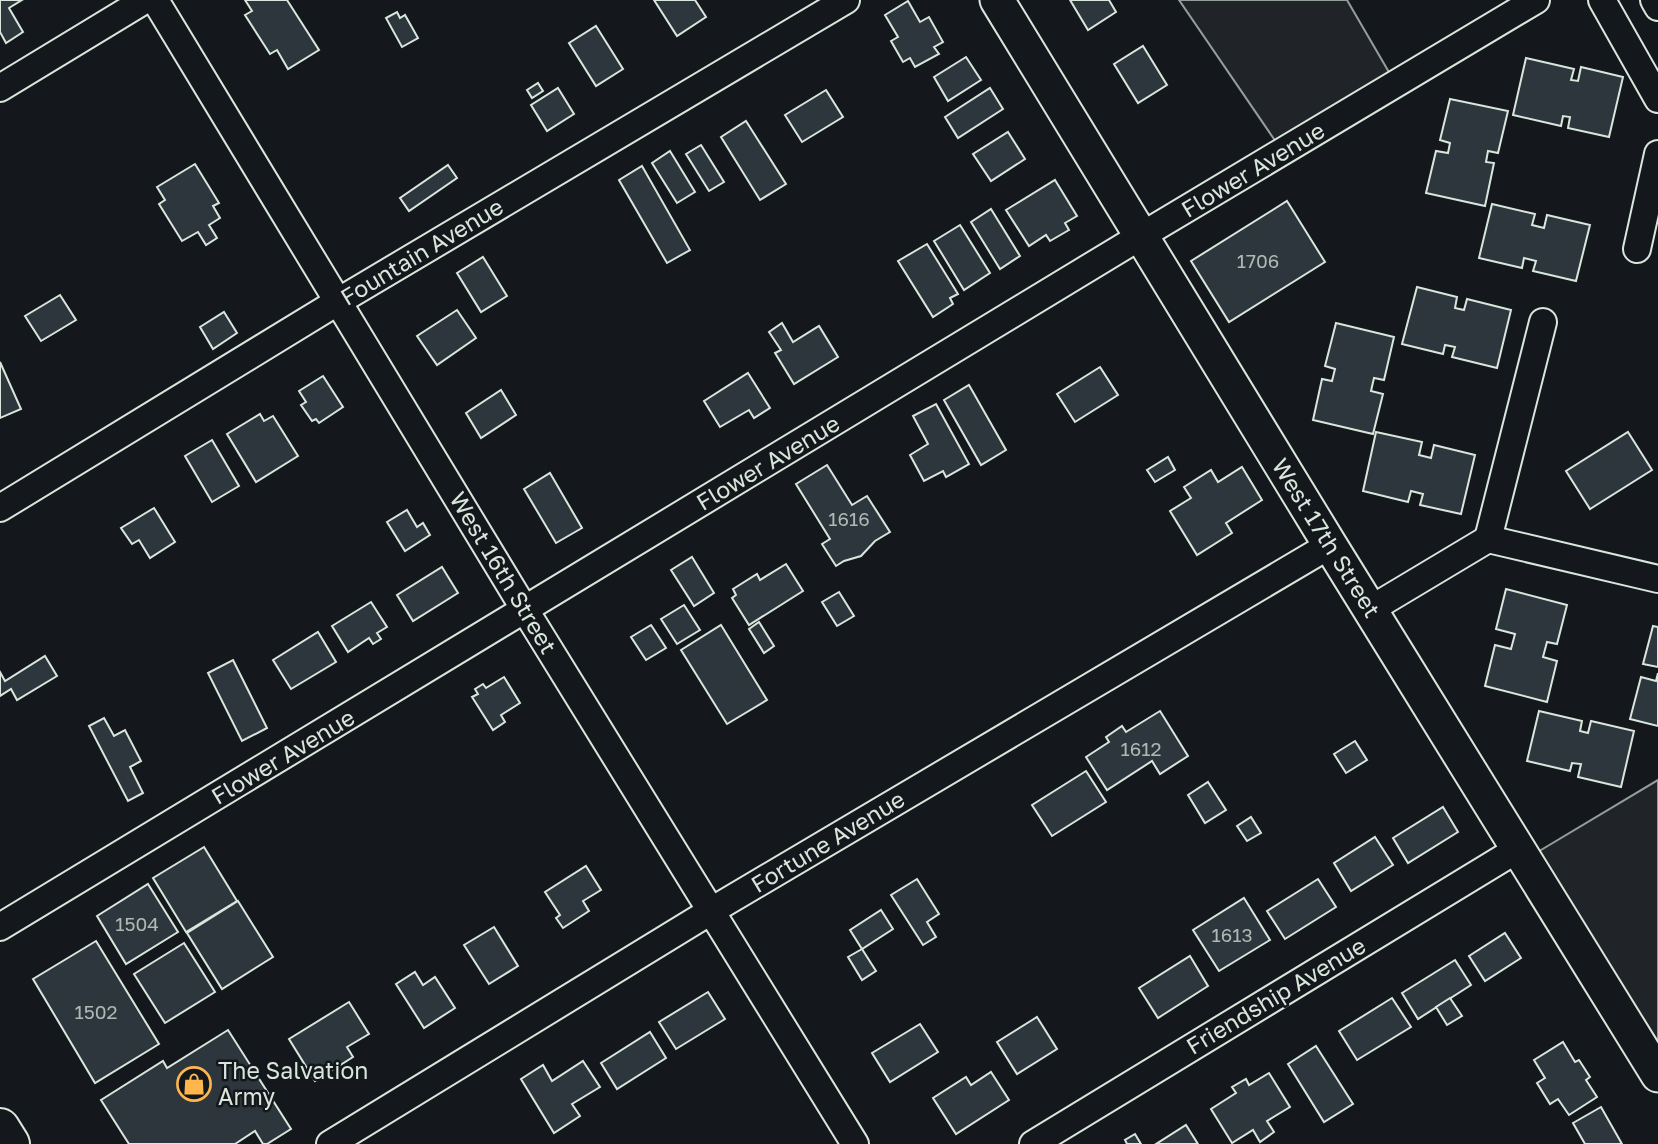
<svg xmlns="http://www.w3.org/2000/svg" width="1658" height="1144" font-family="'Golos Text',sans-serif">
<rect width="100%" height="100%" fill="#14181c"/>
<!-- green -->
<g fill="#202428" stroke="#939e99" stroke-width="2">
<polygon points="1179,0 1347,0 1390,74 1276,142"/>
<polygon points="1658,780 1658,1048 1536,853"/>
</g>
<!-- building -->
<g fill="#2c363c" stroke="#d8e6dc" stroke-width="2">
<polygon points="0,0 22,0 9,8 23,32 6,43 0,32"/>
<polygon points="245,0 287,0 319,50 288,69 277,50 270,54 245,15 252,11"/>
<polygon points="654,0 695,0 706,17 677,36"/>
<polygon points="1070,0 1109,0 1116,12 1088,30"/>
<polygon points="908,1 920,22 929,17 943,42 934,47 939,54 915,67 910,58 903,62 891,41 898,37 885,15"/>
<polygon points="397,12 400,18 405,15 418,38 402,47 386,18"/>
<polygon points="596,26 623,69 596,86 569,43"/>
<polygon points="1143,46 1167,85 1138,103 1114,64"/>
<polygon points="966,57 981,80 948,101 934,77"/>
<polygon points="1526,58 1574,69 1571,80 1578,81 1581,67 1623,77 1609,137 1568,128 1570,117 1563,116 1561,126 1513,115"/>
<polygon points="538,83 543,91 532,98 527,90"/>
<polygon points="558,88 574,114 547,131 531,105"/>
<polygon points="990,88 1003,109 958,138 945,117"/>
<polygon points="826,90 843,117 802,142 785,115"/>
<polygon points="1450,99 1508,111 1498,153 1488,151 1486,162 1494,163 1485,206 1426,193 1436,151 1448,153 1450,143 1440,140"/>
<polygon points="746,121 786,184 760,200 721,137"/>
<polygon points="1008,132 1025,159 991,181 973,154"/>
<polygon points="701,145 724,182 709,191 686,154"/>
<polygon points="670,151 695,192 677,203 652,163"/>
<polygon points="195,164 219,203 213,206 220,218 209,225 217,238 206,245 198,232 182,241 159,204 165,200 157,187"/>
<polygon points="448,165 457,178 409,211 400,198"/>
<polygon points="642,166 690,250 667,263 619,180"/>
<polygon points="1055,180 1077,216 1065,223 1069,230 1050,241 1046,235 1029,246 1006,210"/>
<polygon points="1287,201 1325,262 1229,322 1191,261"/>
<polygon points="1492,204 1535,214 1532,225 1544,228 1547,215 1590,225 1576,281 1533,271 1536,261 1524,258 1522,268 1479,258"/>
<polygon points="991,209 1020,256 1000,269 971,222"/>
<polygon points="960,225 990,273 964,290 934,241"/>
<polygon points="927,244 958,294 950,298 953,304 933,317 898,261"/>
<polygon points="483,257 507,296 481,312 457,273"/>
<polygon points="1417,287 1457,297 1455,308 1464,310 1467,299 1511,310 1497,368 1452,357 1455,347 1445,345 1443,354 1402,344"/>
<polygon points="60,295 76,320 41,341 25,316"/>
<polygon points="457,310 476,338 437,365 417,336"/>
<polygon points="224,312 237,333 213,349 200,327"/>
<polygon points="782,323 793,342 819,326 838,357 794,384 775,353 781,350 769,332"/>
<polygon points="1336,323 1394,337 1384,380 1374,378 1371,391 1383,394 1373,434 1313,420 1322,379 1332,381 1335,369 1325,366"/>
<polygon points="0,362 21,409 0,418"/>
<polygon points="1100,367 1118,395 1075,422 1057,394"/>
<polygon points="748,373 770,408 754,418 749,410 720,427 704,401"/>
<polygon points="323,376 343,407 319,423 316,419 312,421 301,405 306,402 299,391"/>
<polygon points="969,385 1006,450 981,465 944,400"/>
<polygon points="501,390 516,415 481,438 466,413"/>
<polygon points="936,404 969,464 946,477 943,471 924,481 910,455 928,444 913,416"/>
<polygon points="260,414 264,421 273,416 298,456 256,482 227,434"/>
<polygon points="1376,432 1422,442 1419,455 1431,458 1434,445 1475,455 1461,514 1420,505 1423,494 1411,491 1408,502 1363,491"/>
<polygon points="1628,432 1652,470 1590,509 1566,471"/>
<polygon points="212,440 239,486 212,502 185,456"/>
<polygon points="1168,457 1175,470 1155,482 1147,470"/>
<polygon points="827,465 852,505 867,496 890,532 875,541 861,556 844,561 836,566 822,544 830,539 796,484"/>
<polygon points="1242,467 1262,500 1226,523 1232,533 1197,555 1170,511 1191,498 1184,487 1211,470 1218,482"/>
<polygon points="550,473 582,528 556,543 524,489"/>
<polygon points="154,508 175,542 150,558 139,540 132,544 121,528"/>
<polygon points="407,510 417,527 423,523 430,535 405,551 387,522"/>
<polygon points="692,557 714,593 694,606 671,570"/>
<polygon points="786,564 803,591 749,625 732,598 736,595 733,589 757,574 760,580"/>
<polygon points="442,567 458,593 413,621 397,595"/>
<polygon points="1506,589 1567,605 1557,644 1547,642 1543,657 1557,661 1547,702 1485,686 1495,645 1511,649 1515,634 1496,629"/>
<polygon points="839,592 854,616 837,626 822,602"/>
<polygon points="371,602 387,627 377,633 381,639 373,644 369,638 348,652 332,626"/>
<polygon points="684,605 700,630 677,644 661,619"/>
<polygon points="759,622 774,646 764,653 749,629"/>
<polygon points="651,625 666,648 646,660 631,637"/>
<polygon points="721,625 767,700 727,724 681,650"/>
<polygon points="1653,626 1658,627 1658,667 1643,664"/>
<polygon points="318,632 336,662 291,689 273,660"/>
<polygon points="45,656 57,676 17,700 11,689 0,696 0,672 5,681"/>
<polygon points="233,660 267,728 242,741 208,673"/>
<polygon points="1658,673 1658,726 1630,719 1641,677 1656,681"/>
<polygon points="504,677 520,703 501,715 505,722 493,730 472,697 478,694 475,689 483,684 486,688"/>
<polygon points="1160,711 1188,756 1160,774 1152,761 1107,790 1086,757 1109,742 1106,737 1122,726 1126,732"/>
<polygon points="1539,711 1582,721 1580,731 1588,733 1591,721 1634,731 1621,787 1578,777 1581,764 1572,763 1570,771 1527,761"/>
<polygon points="104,718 114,736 125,730 141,761 130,767 143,793 128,801 89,726"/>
<polygon points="1355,741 1367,760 1346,773 1334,754"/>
<polygon points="1086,771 1106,802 1052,836 1032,805"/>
<polygon points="1208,782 1226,810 1205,823 1188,795"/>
<polygon points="1443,807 1458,832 1408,863 1393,838"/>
<polygon points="1251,817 1261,833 1247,841 1237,826"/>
<polygon points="1375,837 1393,865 1351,891 1334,863"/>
<polygon points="204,847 237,901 186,932 153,878"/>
<polygon points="586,866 601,890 583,901 589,911 563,928 556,918 560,915 545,892"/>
<polygon points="917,879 939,914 927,922 936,937 923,945 891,895"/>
<polygon points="1318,879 1336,907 1285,939 1267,911"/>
<polygon points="148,884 178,932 126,964 97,916"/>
<polygon points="1244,898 1270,940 1219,971 1193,930"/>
<polygon points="238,901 273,957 222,989 187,933"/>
<polygon points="881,910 893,929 862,949 850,930"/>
<polygon points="494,927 518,966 489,984 464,945"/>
<polygon points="1505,933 1521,958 1485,981 1469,956"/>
<polygon points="96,941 159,1044 95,1083 33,979"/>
<polygon points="184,943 215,992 165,1023 134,974"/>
<polygon points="862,949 876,971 862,980 848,957"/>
<polygon points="1190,956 1208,986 1158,1018 1139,988"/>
<polygon points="1455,960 1471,985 1418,1019 1402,993"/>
<polygon points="415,972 423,985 435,977 455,1008 424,1028 396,984"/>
<polygon points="708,992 725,1019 676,1049 659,1022"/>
<polygon points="1392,998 1411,1027 1357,1060 1339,1031"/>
<polygon points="1450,998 1462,1016 1447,1025 1436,1007"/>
<polygon points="349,1002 369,1034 347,1047 353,1057 315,1081 289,1039"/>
<polygon points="1037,1017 1057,1049 1017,1074 997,1042"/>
<polygon points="920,1024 938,1052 890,1082 872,1053"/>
<polygon points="228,1030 291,1129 267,1144 263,1144 255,1131 235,1144 129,1144 101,1100 163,1061 167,1068"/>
<polygon points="650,1032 666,1058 617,1089 601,1063"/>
<polygon points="1563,1042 1575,1062 1579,1060 1590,1077 1586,1080 1597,1097 1569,1115 1558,1099 1550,1104 1537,1083 1545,1078 1534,1060"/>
<polygon points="1316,1046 1353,1104 1324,1122 1288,1064"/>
<polygon points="583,1061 600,1087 572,1104 580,1116 554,1133 521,1079 543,1065 552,1081"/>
<polygon points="991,1072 1009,1100 956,1134 933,1098 966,1077 971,1085"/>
<polygon points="1269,1073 1290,1107 1267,1121 1274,1132 1260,1142 1253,1130 1232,1143 1211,1109 1236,1093 1232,1087 1246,1079 1249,1085"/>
<polygon points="1601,1107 1622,1144 1585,1144 1573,1123"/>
<polygon points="1186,1125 1198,1144 1156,1144"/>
<polygon points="1135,1134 1141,1144 1127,1144 1125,1140"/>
</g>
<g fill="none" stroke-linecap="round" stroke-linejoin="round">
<!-- minor casing -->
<g stroke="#d8e6dc" stroke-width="30">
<g id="minor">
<polyline points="155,0 525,610 855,1144"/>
<polyline points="1602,0 1658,99"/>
<polyline points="1654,0 1658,7"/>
<polyline points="0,88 145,0"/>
<polyline points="1637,249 1658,154"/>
<polyline points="0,508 339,301 846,0"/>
<polyline points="1488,539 1543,322"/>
<polyline points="1371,609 1488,539 1658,579"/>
<polyline points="0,927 1141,236 1536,0"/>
<polyline points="330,1144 711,911 1330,545"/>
<polyline points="1033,1144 1518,849"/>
</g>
</g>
<!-- major casing -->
<g stroke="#d8e6dc" stroke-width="37">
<polyline id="major" points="997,0 1330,545 1658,1075"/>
</g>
<!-- highway casing -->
<g stroke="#d8e6dc" stroke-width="42">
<polyline id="highway" points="0,1128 10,1144"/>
</g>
<!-- minor -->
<use href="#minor" stroke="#14181c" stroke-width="26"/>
<!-- major -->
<use href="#major" stroke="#14181c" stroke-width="33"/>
<!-- highway -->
<use href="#highway" stroke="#14181c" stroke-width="38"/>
</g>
<!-- icons -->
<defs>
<g id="shop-ring" transform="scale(1.75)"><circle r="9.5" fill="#14181c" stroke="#ffb74d" stroke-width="1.5"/><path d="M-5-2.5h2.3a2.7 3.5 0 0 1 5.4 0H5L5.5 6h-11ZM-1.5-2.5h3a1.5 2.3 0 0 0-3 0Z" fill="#ffb74d"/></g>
</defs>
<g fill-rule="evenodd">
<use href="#shop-ring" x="194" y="1084"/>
</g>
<g text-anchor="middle" stroke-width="5" stroke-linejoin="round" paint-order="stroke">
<!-- number labels -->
<g font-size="19" fill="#adbab4">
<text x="1258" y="268">1706</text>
<text x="849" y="526">1616</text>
<text x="1141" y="756">1612</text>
<text x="137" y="931">1504</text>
<text x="1232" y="942">1613</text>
<text x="96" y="1019">1502</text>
</g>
<!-- street labels -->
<g font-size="23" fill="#d8e6dc" stroke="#14181c">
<text transform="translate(1253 170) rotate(-31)" y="8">Flower Avenue</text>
<text transform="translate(422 252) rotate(-31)" y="8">Fountain Avenue</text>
<text transform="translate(768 463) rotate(-31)" y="8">Flower Avenue</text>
<text transform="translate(1326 538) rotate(58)" y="8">West 17th Street</text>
<text transform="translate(503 573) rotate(59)" y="8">West 16th Street</text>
<text transform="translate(283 757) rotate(-31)" y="8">Flower Avenue</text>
<text transform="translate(828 842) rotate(-31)" y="8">Fortune Avenue</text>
<text transform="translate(1276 996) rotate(-31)" y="8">Friendship Avenue</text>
</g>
<!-- poi labels -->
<g font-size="23" fill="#d8e6dc" stroke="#14181c" text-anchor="start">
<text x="218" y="1079">The Salvation<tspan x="218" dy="26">Army</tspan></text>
</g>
</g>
</svg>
